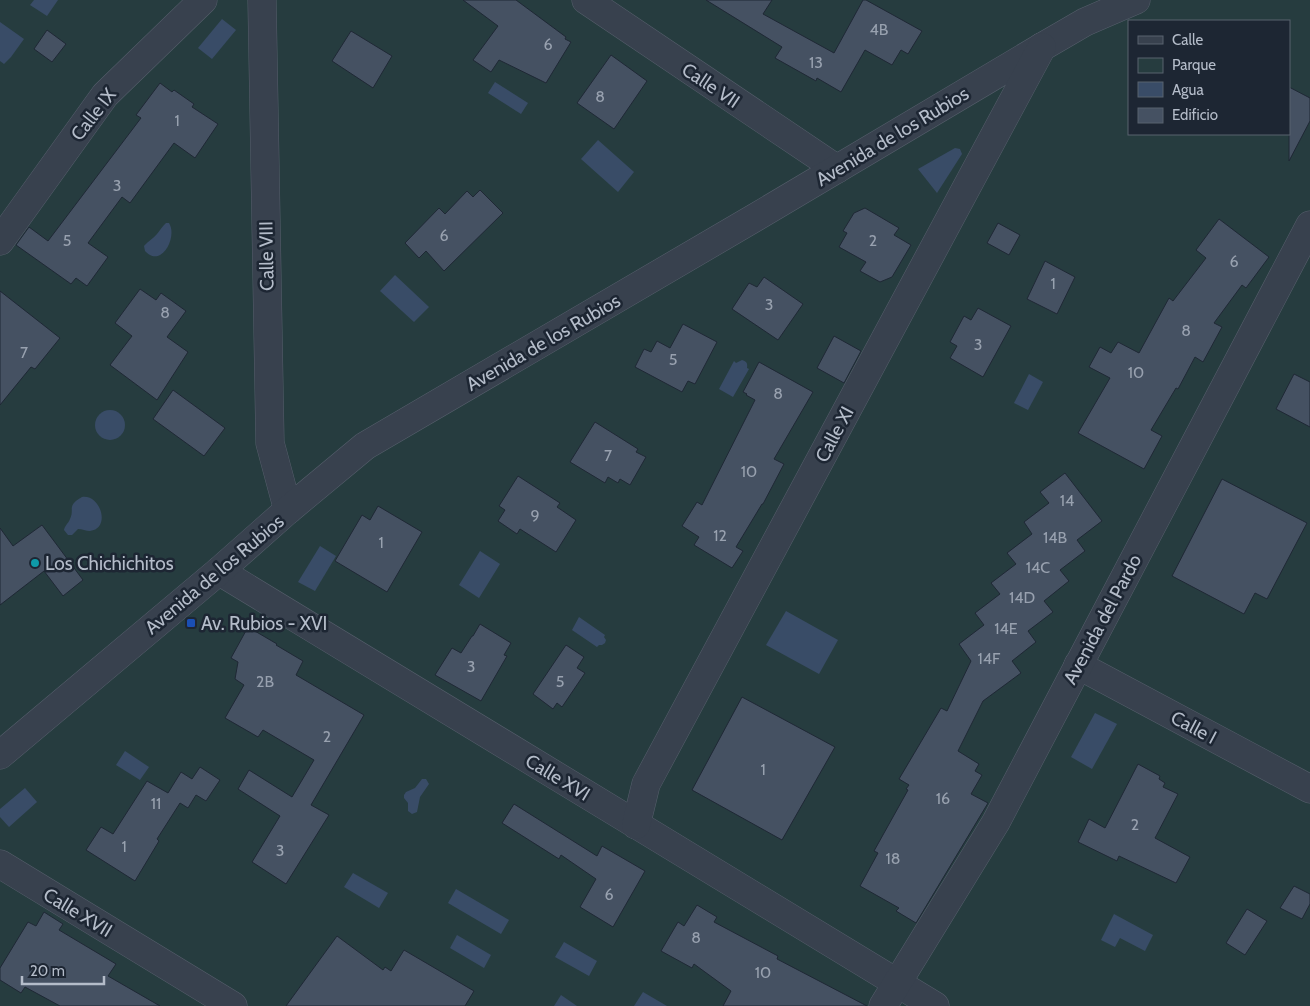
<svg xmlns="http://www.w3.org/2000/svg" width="1310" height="1006" font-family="Cabin,sans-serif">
<rect width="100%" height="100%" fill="#242f3e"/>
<!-- green -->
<path fill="#263c3f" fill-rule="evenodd" d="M 0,0 L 1310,0 L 1310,1006 L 0,1006 ZM 1129,21 L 1289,21 L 1289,134 L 1129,134 Z"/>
<!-- water -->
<g fill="#394c67">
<polygon points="34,0 58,0 47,16 30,5"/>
<polygon points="222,19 236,30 212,59 198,48"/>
<polygon points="0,22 24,39 11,57 4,64 0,61"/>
<polygon points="495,82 528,103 521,114 488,93"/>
<polygon points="598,140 634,172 618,192 581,159"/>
<polygon points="955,148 960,149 962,154 937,193 918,169"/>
<path d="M 166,223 L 169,223 C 178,237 161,269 145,251 L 144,246 C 148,241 153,239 157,234 C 160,230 162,227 166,223 Z"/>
<polygon points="395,275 429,307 414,322 380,291"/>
<path d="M 742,360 C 746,361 748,363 747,368 L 749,369 L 733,397 L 719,389 L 734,361 L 736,363 Z"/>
<polygon points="1029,374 1043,382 1028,410 1014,403"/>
<circle cx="110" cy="425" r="15"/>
<path d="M 82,497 C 101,494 111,529 90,531 C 86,531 82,529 78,529 L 72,535 L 68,535 L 64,530 C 65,525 68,524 70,519 C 75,509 66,506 82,497 Z"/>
<polygon points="320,546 336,556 315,591 298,582"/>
<polygon points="480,551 500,564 479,598 459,585"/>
<polygon points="786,611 838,640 819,674 766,645"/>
<polygon points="579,617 605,635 604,637 606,640 605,643 602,645 599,645 597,647 572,630"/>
<polygon points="1095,713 1117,724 1092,769 1071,757"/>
<polygon points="125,751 149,767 140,780 116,765"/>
<polygon points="422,779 426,779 429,784 420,797 417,812 412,814 408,811 408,803 404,798 404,795 406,792 415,788"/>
<polygon points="25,788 37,802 9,827 0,817 0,809"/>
<polygon points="353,873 388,893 379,908 344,887"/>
<polygon points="456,889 509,920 501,934 448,903"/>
<polygon points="1114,914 1153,935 1145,951 1120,938 1115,947 1101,940"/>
<polygon points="457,935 491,955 484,968 450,948"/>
<polygon points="564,942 597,961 589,976 555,957"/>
<polygon points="643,992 667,1006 634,1006"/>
<polygon points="561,995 577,1006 554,1006"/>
</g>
<!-- building -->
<g fill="#455162" stroke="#1f2835">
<polygon points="463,0 516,0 566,37 565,39 571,42 546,83 499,60 491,72 473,60 498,26"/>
<polygon points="706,0 772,0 763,14 834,53 863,0 866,0 922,31 908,54 901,50 892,65 865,50 841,92 817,78 816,81 775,58 782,47"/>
<polygon points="47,30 66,44 52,62 34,49"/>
<polygon points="351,31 392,56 373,88 332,61"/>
<polygon points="611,55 647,81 614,129 577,103"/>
<polygon points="160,83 172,92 174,90 194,104 192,107 218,124 195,158 174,143 130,203 122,197 88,243 108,257 87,286 76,278 71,284 16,245 29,227 48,241 141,118 136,115"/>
<polygon points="1289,87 1310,98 1310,121 1289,161"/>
<polygon points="480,190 503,213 444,271 426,251 419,258 405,243 439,208 445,214 467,191 473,197"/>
<polygon points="865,208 899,228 894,235 911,245 892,277 880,282 860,271 866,262 839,247 847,233 843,231 854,213"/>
<polygon points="1219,219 1269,257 1246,288 1242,285 1214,323 1222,327 1203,362 1195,357 1178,389 1176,388 1151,430 1162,436 1144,469 1078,433 1110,378 1089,367 1100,347 1111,353 1118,342 1139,353 1169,298 1173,301 1206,258 1196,250"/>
<polygon points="998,223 1020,235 1009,255 987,243"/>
<polygon points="1045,261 1075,277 1057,314 1027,299"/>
<polygon points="764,277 803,304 778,340 732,309 749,283 757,287"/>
<polygon points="140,289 156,300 161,293 186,311 167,337 188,352 157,400 110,365 132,336 115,323"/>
<polygon points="0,291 60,338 35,369 31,367 0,405"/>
<polygon points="978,308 1011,326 983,377 950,358 957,346 950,342 964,316 971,320"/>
<polygon points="683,324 717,342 695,384 688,381 682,392 635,367 644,349 651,352 657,341 670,348"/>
<polygon points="834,336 861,351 844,383 817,368"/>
<polygon points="759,362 813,392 774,459 784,464 763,504 762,504 736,547 743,551 732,568 694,545 699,537 682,526 697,502 702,505 755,400 746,395 747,394 743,392"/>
<polygon points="1294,374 1310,382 1310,427 1276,409"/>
<polygon points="173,390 225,428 204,456 153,419"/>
<polygon points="595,422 638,449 636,452 646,457 630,485 620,479 618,483 608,477 605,483 570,462"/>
<polygon points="1065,473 1102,521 1077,540 1085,551 1060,570 1069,581 1044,601 1053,612 1028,631 1036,642 1012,661 1021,673 983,701 958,751 979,764 975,771 982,775 971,794 988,803 916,923 896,911 899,908 860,886 878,853 874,851 908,790 906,789 909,785 899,779 941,708 947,711 971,661 959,644 984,625 975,613 1000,594 991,583 1016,564 1007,553 1032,534 1024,522 1049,503 1040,492"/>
<polygon points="518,476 560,503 557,507 576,520 556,552 520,529 517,534 498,521 505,510 499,506"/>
<polygon points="1222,479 1307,523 1267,599 1255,593 1244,614 1172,576"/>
<polygon points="378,506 422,532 387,592 335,561 362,515 370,520"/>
<polygon points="42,525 83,580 63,596 44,571 0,605 0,528 13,546"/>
<polygon points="480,624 511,643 504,655 507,656 481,701 435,675 452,648 461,653 472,636 473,636"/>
<polygon points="248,627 277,644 276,645 303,661 296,675 364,715 311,805 329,815 286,884 252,862 280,816 238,789 249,770 292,797 314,760 263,730 258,737 225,718 244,685 235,679 238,662 231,658"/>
<polygon points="566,645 584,657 577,668 585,673 562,707 557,703 553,709 533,694"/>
<polygon points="742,697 835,747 782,840 692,790"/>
<polygon points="1138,764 1160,776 1159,779 1165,783 1163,787 1178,794 1155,838 1190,857 1176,883 1119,856 1117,861 1078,842 1089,819 1105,828"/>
<polygon points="200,767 220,780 206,801 196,795 188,808 180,803 157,839 159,841 135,881 86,850 101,827 113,834 147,781 168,793 181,772 192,779"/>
<polygon points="514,804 597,856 602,846 645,871 613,927 580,907 596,879 561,855 559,859 502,823"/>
<polygon points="1294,886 1310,894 1310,904 1302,919 1280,908"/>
<polygon points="697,905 717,917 714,922 778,956 777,959 867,1006 723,1006 731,991 694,964 692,968 661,951 678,922 684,926"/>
<polygon points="1247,909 1267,921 1245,955 1226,943"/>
<polygon points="44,912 63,924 59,930 116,964 108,976 160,1006 60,1006 25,987 21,993 0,980 0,968 28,922 36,926"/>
<polygon points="337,936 383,970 385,967 391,971 404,950 474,991 465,1006 286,1006"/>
</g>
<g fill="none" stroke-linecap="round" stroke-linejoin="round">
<!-- minor casing -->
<g stroke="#565f6c" stroke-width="29">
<g id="minor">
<polyline points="262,0 270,443 288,510"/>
<polyline points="586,0 837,169"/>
<polyline points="0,241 105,95 203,0"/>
<polyline points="219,571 935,1006"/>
<polyline points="1078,665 1310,789"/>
<polyline points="0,755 219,571 288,510 365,446 756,217 1042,47 1085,22 1136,0"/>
<polyline points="636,825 646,784 1042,47"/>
<polyline points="0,864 233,1006"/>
<polyline points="883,1006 996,822 1310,225"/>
</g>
</g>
<!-- minor -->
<use href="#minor" stroke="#38414e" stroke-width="28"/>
</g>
<!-- markers -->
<circle fill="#0f9aa8" stroke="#1d2633" stroke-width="2" cx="35" cy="563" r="5"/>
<rect fill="#1a4fb4" stroke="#1d2633" stroke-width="2" x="186" y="618" width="10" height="10" rx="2.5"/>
<g text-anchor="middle" stroke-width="5" stroke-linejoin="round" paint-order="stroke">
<!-- number labels -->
<g font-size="16" fill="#98a1af">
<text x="879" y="35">4B</text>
<text x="548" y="50">6</text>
<text x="816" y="68">13</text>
<text x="600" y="102">8</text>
<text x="177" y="126">1</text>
<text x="117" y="191">3</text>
<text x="444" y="241">6</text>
<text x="67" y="246">5</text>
<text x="873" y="246">2</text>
<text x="1234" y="267">6</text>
<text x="1053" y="289">1</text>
<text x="769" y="310">3</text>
<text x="165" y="318">8</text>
<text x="1186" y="336">8</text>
<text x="978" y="350">3</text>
<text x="24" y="358">7</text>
<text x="673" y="365">5</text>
<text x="1136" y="378">10</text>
<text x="778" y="399">8</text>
<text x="608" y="461">7</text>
<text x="749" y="477">10</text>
<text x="1067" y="506">14</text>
<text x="535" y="521">9</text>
<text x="720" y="541">12</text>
<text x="1055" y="543">14B</text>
<text x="381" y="548">1</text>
<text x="1038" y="573">14C</text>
<text x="1022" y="603">14D</text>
<text x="1006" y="634">14E</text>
<text x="989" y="664">14F</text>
<text x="471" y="672">3</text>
<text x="265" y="687">2B</text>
<text x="560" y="687">5</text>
<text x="327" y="742">2</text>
<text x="763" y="775">1</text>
<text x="943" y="804">16</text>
<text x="156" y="809">11</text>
<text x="1135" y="830">2</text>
<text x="124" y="852">1</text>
<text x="280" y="856">3</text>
<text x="893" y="864">18</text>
<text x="609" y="900">6</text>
<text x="696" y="943">8</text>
<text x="763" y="978">10</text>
</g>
<!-- street labels -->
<g font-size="19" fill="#b4bcc9" stroke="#1d2633">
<text transform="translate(711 85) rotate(34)" y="7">Calle VII</text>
<text transform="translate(93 114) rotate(-52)" y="7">Calle IX</text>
<text transform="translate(892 136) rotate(-31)" y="7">Avenida de los Rubios</text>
<text transform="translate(266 256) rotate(-91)" y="7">Calle VIII</text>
<text transform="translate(543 342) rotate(-30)" y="7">Avenida de los Rubios</text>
<text transform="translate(834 434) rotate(-62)" y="7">Calle XI</text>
<text transform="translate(214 574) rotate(-40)" y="7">Avenida de los Rubios</text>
<text transform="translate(1102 619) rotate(-62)" y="7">Avenida del Pardo</text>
<text transform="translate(1194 727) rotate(28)" y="7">Calle I</text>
<text transform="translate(558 777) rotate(31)" y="7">Calle XVI</text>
<text transform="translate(78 912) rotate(31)" y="7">Calle XVII</text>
</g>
<!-- poi labels -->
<g font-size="19" fill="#b4bcc9" stroke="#1d2633" text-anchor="start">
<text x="45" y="570">Los Chichichitos</text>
<text x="201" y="630">Av. Rubios - XVI</text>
</g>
</g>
<!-- legend -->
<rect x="1128" y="20" width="162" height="115" fill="#1d2633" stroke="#59626f"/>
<rect x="1138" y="36" width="25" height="8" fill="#38414e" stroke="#59626f"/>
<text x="1172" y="45" font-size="15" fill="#b4bcc9">Calle</text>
<rect x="1138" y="58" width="25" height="15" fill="#263c3f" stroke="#59626f"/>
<text x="1172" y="70" font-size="15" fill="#b4bcc9">Parque</text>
<rect x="1138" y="82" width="25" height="15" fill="#394c67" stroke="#59626f"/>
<text x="1172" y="95" font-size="15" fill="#b4bcc9">Agua</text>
<rect x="1138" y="108" width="25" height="15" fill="#455162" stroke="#59626f"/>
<text x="1172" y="120" font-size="15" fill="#b4bcc9">Edificio</text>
<!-- scale -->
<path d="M22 976v8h82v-8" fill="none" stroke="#b4bcc9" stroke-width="2.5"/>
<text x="30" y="976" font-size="15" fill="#b4bcc9" stroke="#1d2633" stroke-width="4" paint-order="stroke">20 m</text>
</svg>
